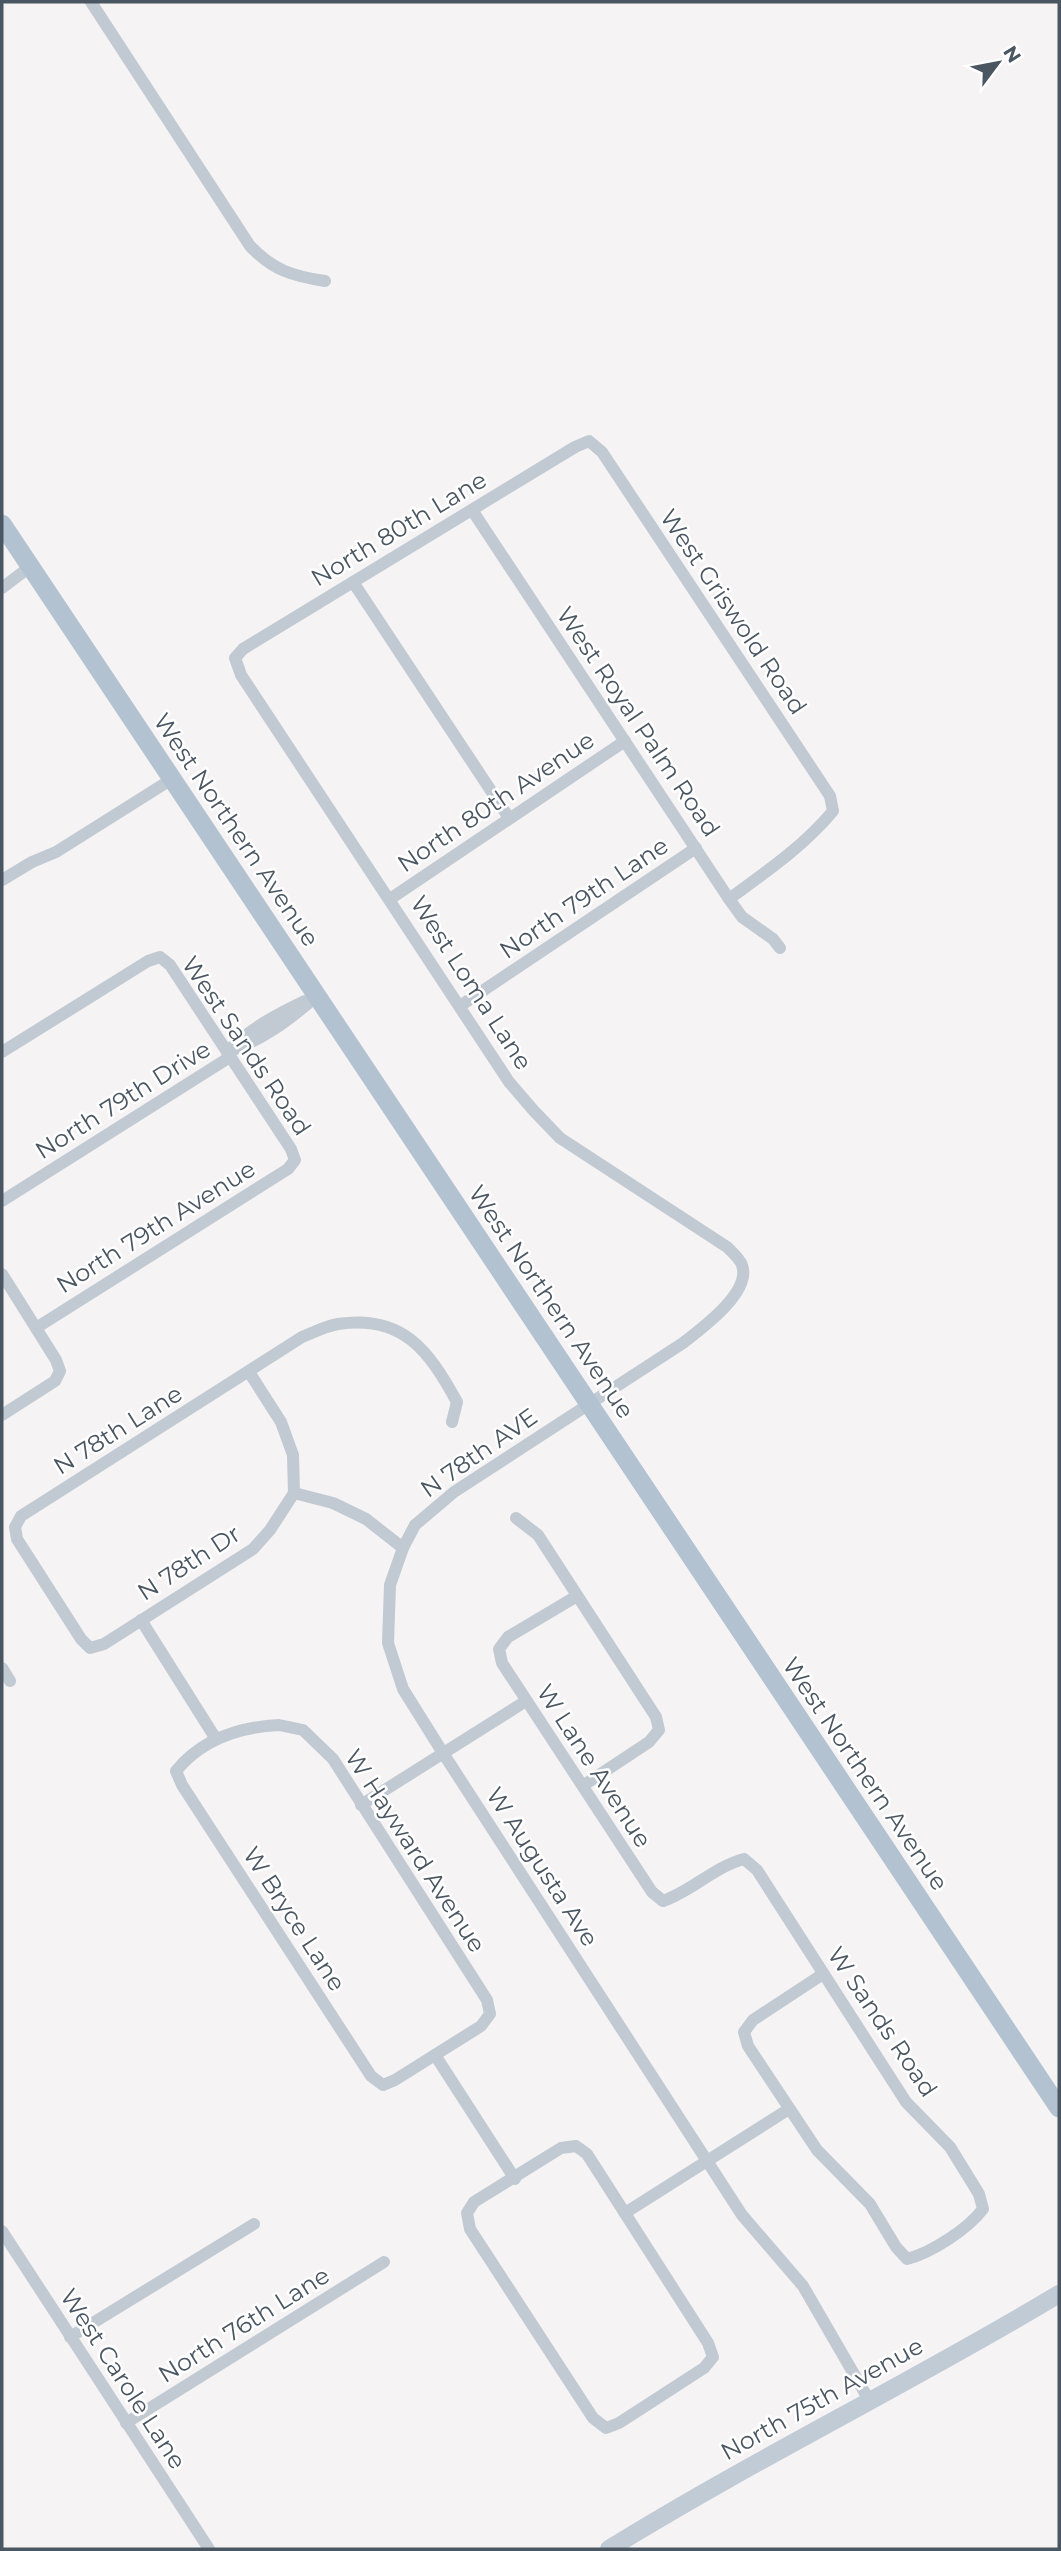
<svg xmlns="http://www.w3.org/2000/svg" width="1061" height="2551" font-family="Montserrat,sans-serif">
<rect width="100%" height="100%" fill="#f5f3f3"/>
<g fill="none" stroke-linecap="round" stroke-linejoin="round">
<!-- street -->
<g stroke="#c1cad2" stroke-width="12">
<path d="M 91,2 L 250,246 C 273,270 292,276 325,281"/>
<polyline points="472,510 729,899 742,917 773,939 780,948"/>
<polyline points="353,582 509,818"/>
<polyline points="2,588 31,566"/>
<polyline points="2,880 32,862 56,852 172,779"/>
<polyline points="390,899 625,741"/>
<path d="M 729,899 C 766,872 804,846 833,811 L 830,796 L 602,452 L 589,441 L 575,447 L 243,649 L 235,658 L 241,675 L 509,1082 L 534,1111 L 560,1138 L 727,1247 C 732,1252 740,1259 742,1265 C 752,1292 702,1328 683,1343 L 454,1492 L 415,1525 L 403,1548 L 390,1585 L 388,1643 L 403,1689 L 443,1753 L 742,2215 L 803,2286 L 869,2400"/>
<polyline points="460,1006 696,848"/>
<path d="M 230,1049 C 251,1028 278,1014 305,1001"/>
<polyline points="2,1052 148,961 160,957 170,965 291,1149 295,1160 288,1169 36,1328"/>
<path d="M 227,1052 C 263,1040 289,1020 317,996"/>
<polyline points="2,1201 230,1057"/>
<polyline points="2,1274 56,1360 60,1371 55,1381 2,1415"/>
<polyline points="249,1372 281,1422 293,1455 294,1493"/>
<path d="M 294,1493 L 270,1530 L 253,1549 L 104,1644 L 90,1648 L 81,1639 L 17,1539 L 15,1527 L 21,1516 L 302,1337 C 314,1332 326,1326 338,1324 C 403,1314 429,1351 457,1402 L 452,1422"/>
<polyline points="294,1493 333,1503 366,1519 403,1548"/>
<polyline points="516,1518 538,1535 656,1717 659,1730 649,1742 584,1785"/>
<path d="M 577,1596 L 508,1637 L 499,1649 L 502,1663 L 652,1892 L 663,1901 C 692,1891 714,1867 744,1859 L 757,1870 L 906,2102 L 950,2147 L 979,2194 L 983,2209 C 968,2229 931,2253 907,2259 L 896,2247 L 870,2204 L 817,2150 L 748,2046 L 744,2032 L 753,2020 L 823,1974"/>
<polyline points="141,1620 216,1739"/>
<polyline points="2,1668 10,1681"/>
<path d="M 279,1725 L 303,1730 L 333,1759 L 487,2000 L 490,2014 L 481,2026 L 395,2080 L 383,2085 L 371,2076 L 182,1785 L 176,1771 C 202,1739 239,1727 279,1725 Z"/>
<polyline points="361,1805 526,1701"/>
<polyline points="435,2055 515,2179"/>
<polygon points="576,2146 587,2154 708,2343 713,2357 704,2368 619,2423 606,2428 593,2418 470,2229 467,2213 474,2202 561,2148"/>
<polyline points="625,2213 789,2109"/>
<polyline points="2,2231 209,2549"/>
<polyline points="70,2337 254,2224"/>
<polyline points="126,2423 384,2262"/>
</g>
<!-- secondary -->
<path stroke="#c1cbd6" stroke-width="18" d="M 609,2549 C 756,2458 911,2383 1059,2294"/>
<!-- primary -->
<polyline stroke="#b3c2d1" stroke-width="19" points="2,524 1059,2108"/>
</g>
<g text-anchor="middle" stroke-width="5" stroke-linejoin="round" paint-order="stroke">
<!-- street labels -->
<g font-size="24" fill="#4a5661" stroke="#fff">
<text transform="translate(399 529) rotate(-31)" y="8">North 80th Lane</text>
<text transform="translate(733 612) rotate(56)" y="8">West Griswold Road</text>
<text transform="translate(638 722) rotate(56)" y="8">West Royal Palm Road</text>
<text transform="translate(496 802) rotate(-34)" y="8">North 80th Avenue</text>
<text transform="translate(236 830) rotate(56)" y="8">West Northern Avenue</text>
<text transform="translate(584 898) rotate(-34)" y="8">North 79th Lane</text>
<text transform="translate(471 983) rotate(57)" y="8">West Loma Lane</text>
<text transform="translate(246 1046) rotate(56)" y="8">West Sands Road</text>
<text transform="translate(123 1100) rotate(-32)" y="8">North 79th Drive</text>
<text transform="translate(156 1227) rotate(-32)" y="8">North 79th Avenue</text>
<text transform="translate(551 1302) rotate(56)" y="8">West Northern Avenue</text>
<text transform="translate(118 1430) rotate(-32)" y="8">N 78th Lane</text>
<text transform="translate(479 1453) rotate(-35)" y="8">N 78th AVE</text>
<text transform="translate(189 1563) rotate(-33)" y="8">N 78th Dr</text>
<text transform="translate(594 1766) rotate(57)" y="8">W Lane Avenue</text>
<text transform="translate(865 1774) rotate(56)" y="8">West Northern Avenue</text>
<text transform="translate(415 1851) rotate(57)" y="8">W Hayward Avenue</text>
<text transform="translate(542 1867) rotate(57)" y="8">W Augusta Ave</text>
<text transform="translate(294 1919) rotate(57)" y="8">W Bryce Lane</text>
<text transform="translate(882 2022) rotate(56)" y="8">W Sands Road</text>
<text transform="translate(244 2325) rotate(-32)" y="8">North 76th Lane</text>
<text transform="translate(123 2379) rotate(57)" y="8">West Carole Lane</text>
<text transform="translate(822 2399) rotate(-29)" y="8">North 75th Avenue</text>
</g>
</g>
<!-- border -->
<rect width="1061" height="2551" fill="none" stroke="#4a5661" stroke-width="7"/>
<!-- north arrow -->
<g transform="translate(998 63) rotate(58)" stroke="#ffffff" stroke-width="5" paint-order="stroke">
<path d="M0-5L12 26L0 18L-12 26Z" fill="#4a5661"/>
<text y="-10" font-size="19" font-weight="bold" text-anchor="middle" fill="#4a5661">N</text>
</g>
</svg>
